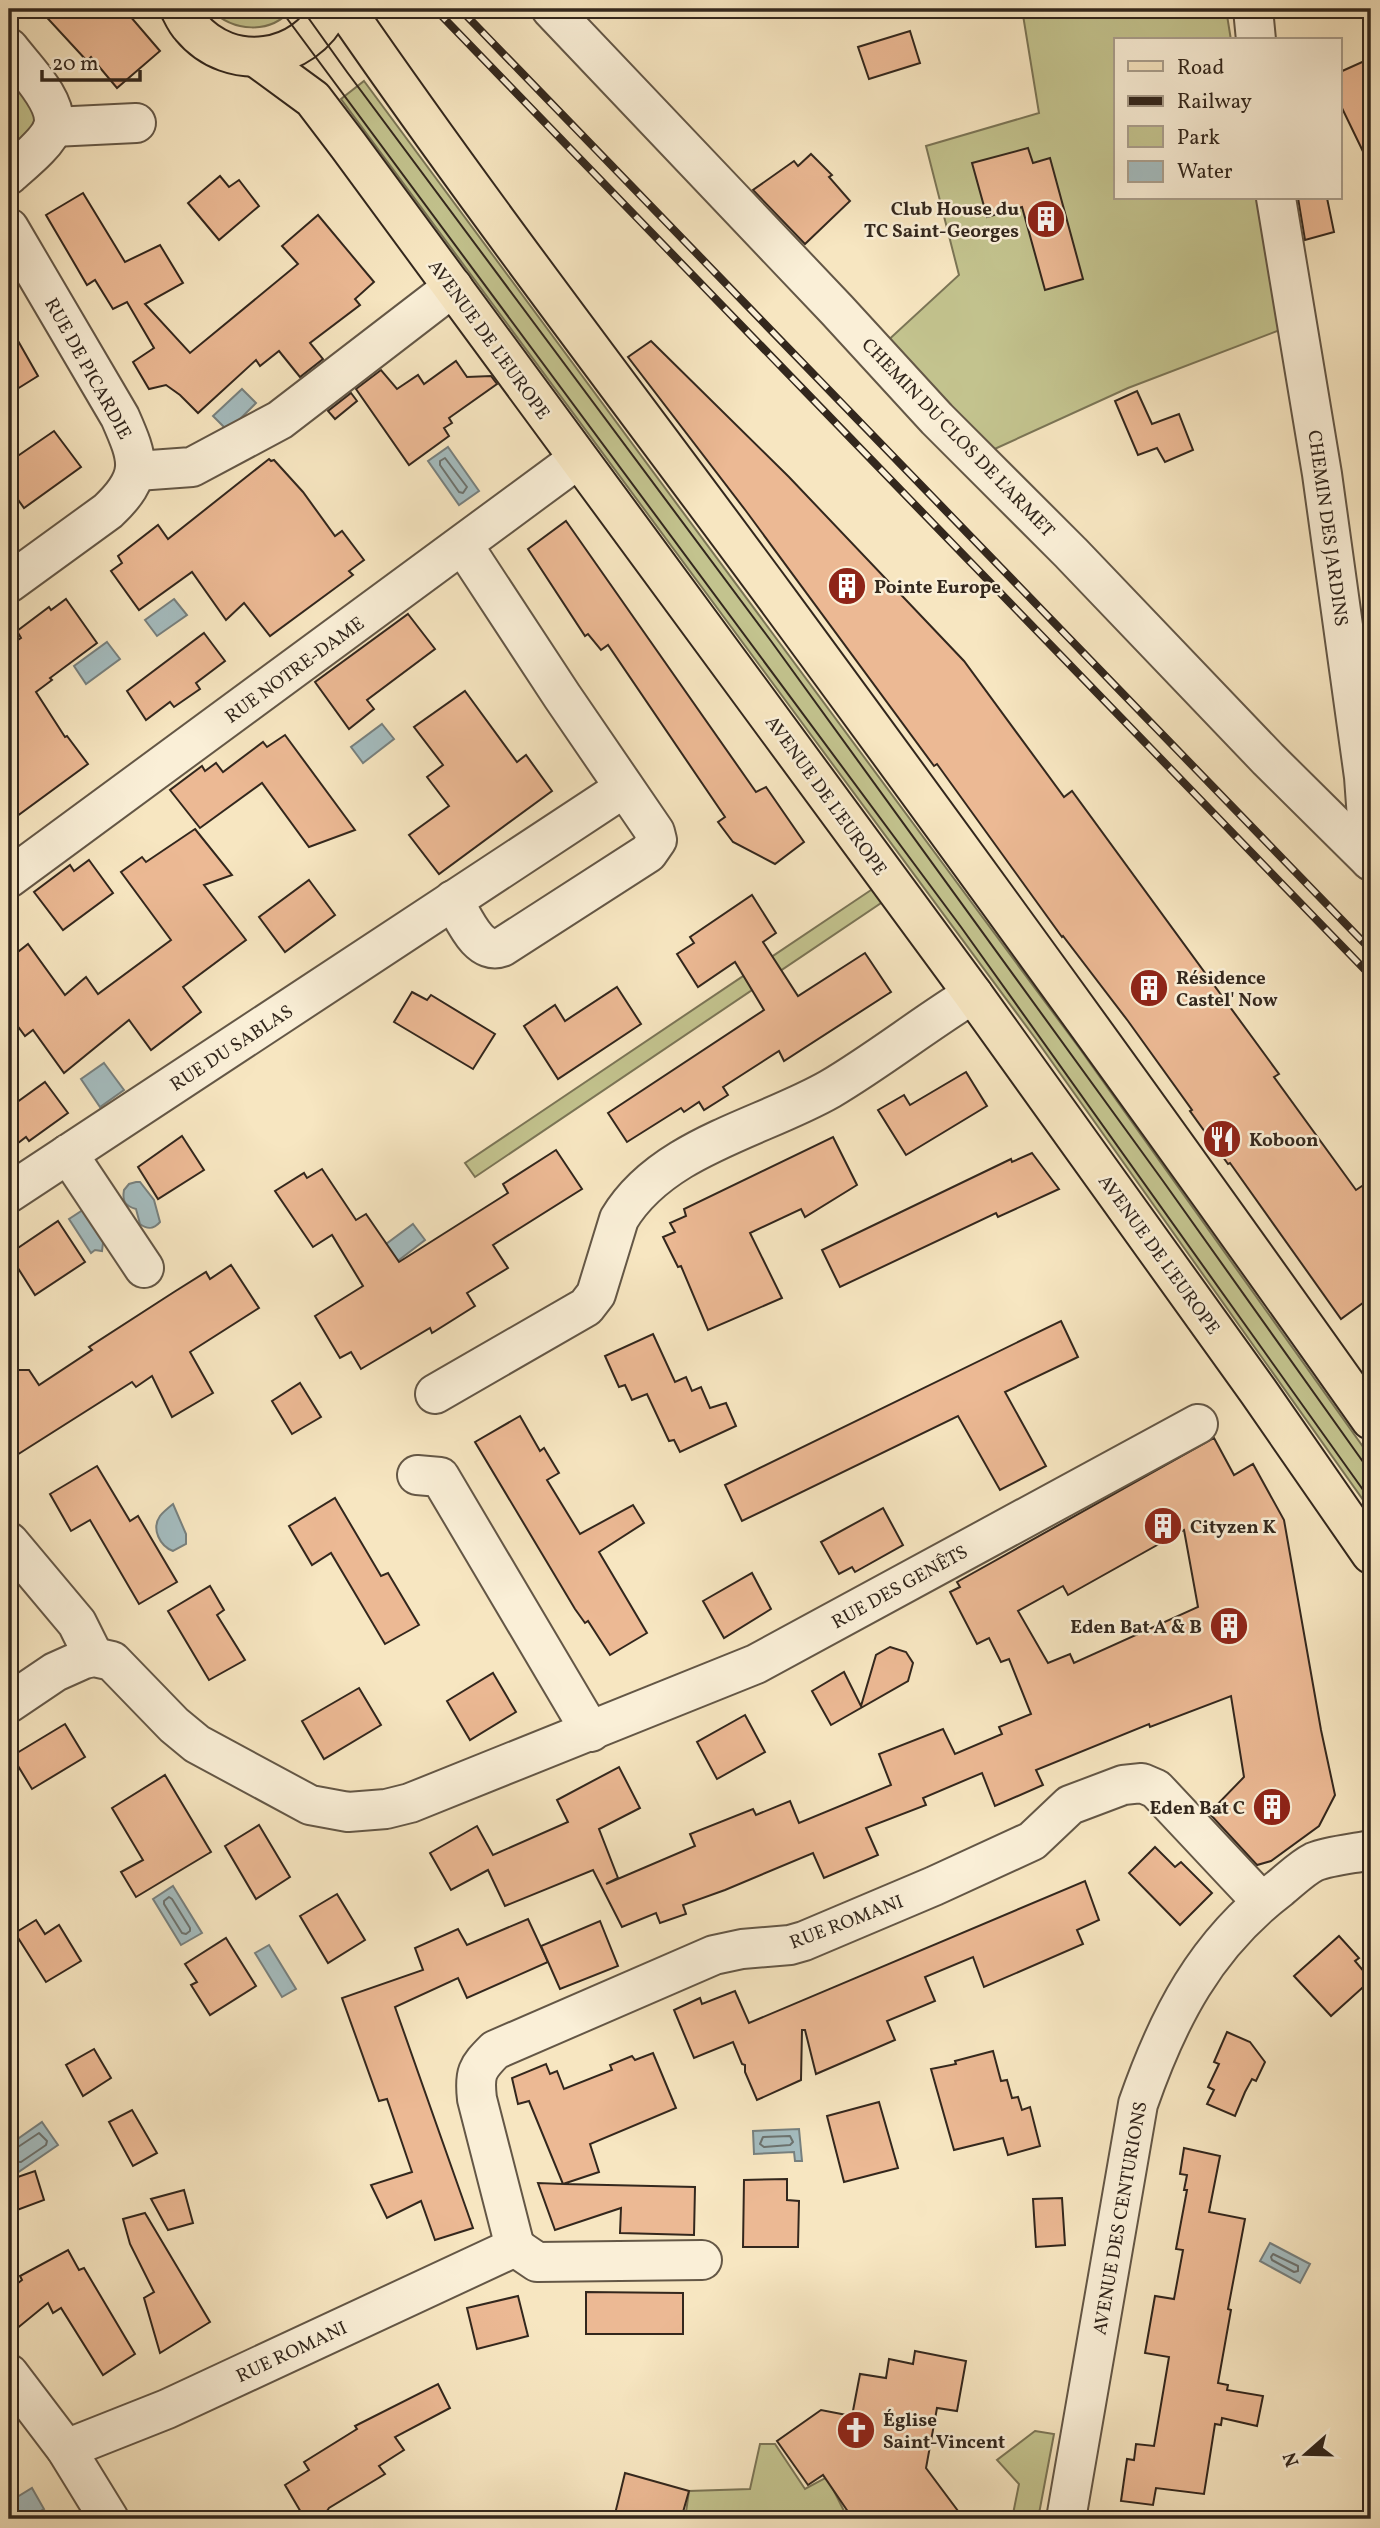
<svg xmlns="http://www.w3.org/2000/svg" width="1380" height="2528" font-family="Vollkorn,serif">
<rect width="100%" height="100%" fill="#f7e6c1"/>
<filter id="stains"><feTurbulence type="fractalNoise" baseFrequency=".00286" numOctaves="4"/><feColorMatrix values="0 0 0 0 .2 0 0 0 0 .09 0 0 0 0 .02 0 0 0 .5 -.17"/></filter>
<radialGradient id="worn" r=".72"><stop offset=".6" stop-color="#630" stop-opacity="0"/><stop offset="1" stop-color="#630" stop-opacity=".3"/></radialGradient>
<!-- green -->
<g fill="#c3c38e" stroke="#7b7556" stroke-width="2">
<path d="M 210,9 L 292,9 C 270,35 233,32 210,9 Z"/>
<polygon points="1022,9 1226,9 1231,40 1116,40 1116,198 1260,198 1285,328 1128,388 988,452 884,344 959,275 926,146 1039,113"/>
<polygon points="9,66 32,93 37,121 9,150"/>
<polygon points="364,81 1080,1049 1371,1458 1371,1511 1035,1038 341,99"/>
<polygon points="874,888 884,901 475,1177 465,1163"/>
<polygon points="1035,2431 1054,2434 1038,2519 1012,2519 1019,2484 997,2460"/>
<polygon points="760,2444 775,2444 805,2489 827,2477 848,2519 685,2519 689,2491 750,2489"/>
</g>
<!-- water -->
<g fill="#a4bcbf" stroke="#77807e" stroke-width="2">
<polygon points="242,389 256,403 228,431 213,416"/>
<polygon points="448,447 479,491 459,505 428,461"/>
<polygon points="174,599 187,615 157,636 145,620"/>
<polygon points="107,642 120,659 86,684 74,666"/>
<polygon points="382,724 394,739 363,763 351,747"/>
<polygon points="104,1063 124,1090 100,1107 81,1079"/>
<path d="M 136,1182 L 140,1182 L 154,1200 L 160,1222 C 154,1229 148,1230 140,1224 L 136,1209 C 125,1206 122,1201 124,1190 L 129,1184 Z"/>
<polygon points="86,1208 107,1240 103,1243 102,1251 95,1250 91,1253 69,1219"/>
<polygon points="413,1224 425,1240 386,1270 374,1253"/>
<path d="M 173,1504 L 186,1534 L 186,1544 L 173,1551 C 160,1546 151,1529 160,1516 C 163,1512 168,1508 173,1504 Z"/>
<polygon points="173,1886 202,1933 181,1945 153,1899"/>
<polygon points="269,1945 296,1989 282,1997 255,1953"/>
<polygon points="42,2122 58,2145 17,2173 13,2167 9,2168 9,2145"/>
<polygon points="799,2129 802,2161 795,2161 794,2152 754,2154 753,2131"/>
<polygon points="1270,2243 1310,2264 1300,2283 1260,2261"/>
<polygon points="32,2488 44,2509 26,2519 9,2519 9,2502"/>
</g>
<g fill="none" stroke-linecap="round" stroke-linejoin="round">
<!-- shore -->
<g stroke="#6c726e" stroke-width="2">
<polygon points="445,458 467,487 463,493 459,492 440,465 440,461"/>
<polygon points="169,1897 172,1899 190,1928 190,1931 186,1934 182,1933 164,1904 164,1901"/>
<polygon points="790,2136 793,2142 790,2145 764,2147 760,2144 763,2137"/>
<polyline points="9,2150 15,2149 39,2133 47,2141 46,2145 21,2162 9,2161"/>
<polygon points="1273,2254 1298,2266 1298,2271 1294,2272 1272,2260 1271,2257"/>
</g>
</g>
<!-- building -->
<g fill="#ecb994" stroke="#33271d" stroke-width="2" fill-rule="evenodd">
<polygon points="39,9 124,9 160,51 117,88 91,57 87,61"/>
<polygon points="910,31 920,63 869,79 858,47"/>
<polygon points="1371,58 1371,168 1340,104 1340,72"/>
<polygon points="1028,148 1033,163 1050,158 1083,279 1045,290 1022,207 987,217 972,163"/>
<polygon points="811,154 832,175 829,177 850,201 805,244 753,190 794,161 798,166"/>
<polygon points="220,176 229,187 239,180 259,206 219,240 188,203"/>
<polygon points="83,193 125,262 160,245 183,283 145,304 190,353 298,264 282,246 318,215 374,282 355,299 360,305 310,343 323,359 300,377 279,351 260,366 256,360 198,413 180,395 166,385 149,389 133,362 154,348 127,302 113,309 95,280 87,285 46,215"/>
<polygon points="1298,198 1327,198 1334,232 1305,240"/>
<polygon points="9,325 38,376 9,394"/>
<polygon points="651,341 789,477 964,661 1064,797 1072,791 1279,1074 1274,1077 1356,1190 1371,1180 1371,1297 1341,1319 1230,1163 1228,1164 1190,1111 1192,1110 1128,1021 1063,936 1062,937 937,764 934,766 746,511 628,357"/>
<polygon points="456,361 467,377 491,376 497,384 449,418 452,423 444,428 449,436 409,465 356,389 381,370 397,389 418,375 424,384"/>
<polygon points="1137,391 1152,424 1179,414 1193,450 1165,462 1157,448 1138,455 1115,401"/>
<polygon points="351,393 357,401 335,419 328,411"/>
<polygon points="54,431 81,467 24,508 9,487 9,462"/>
<polygon points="269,459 271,461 274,460 303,492 335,536 342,531 364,560 349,571 353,575 270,636 244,603 226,620 192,572 139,610 111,571 122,563 118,556 158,525 168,539"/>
<polygon points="566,521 756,792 766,787 804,842 775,864 733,842 718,822 725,817 608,645 601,650 588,634 585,636 528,549"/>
<polygon points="66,599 97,643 50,678 52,680 36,692 65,737 67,736 88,764 9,822 9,646 21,638 17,631 49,607 51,610"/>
<polygon points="408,614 435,649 367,700 374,709 349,729 315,682"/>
<polygon points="204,633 225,661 196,683 200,689 174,707 170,702 146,720 127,691"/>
<polygon points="465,691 517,762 526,755 552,791 439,874 409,835 449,806 427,777 443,765 414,727"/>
<polygon points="285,735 355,830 309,847 262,783 200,828 170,790 202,766 205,771 216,763 223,772 263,742 267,747"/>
<polygon points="195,829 232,875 204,885 246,940 183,987 201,1012 151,1050 129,1020 64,1073 33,1030 25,1036 19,1028 9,1036 9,959 28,944 65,995 86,977 98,994 171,940 121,872 142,857 146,862"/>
<polygon points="89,860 113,893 63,930 34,892 70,865 74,871"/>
<polygon points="309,880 335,915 285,952 259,917"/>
<polygon points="752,895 776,933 763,942 798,996 865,953 891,992 784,1061 779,1051 723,1087 728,1095 704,1110 699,1102 684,1112 681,1108 627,1142 608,1113 764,1010 735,962 698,987 677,954 694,943 690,937"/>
<polygon points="617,987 641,1024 558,1079 524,1026 555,1005 565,1021"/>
<polygon points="412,992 427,1000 431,995 495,1034 473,1069 394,1022"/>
<polygon points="966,1072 987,1106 906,1155 878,1110 904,1095 910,1105"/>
<polygon points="45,1082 68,1113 29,1141 26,1137 9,1150 9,1108"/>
<polygon points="182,1136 204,1170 158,1199 138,1167"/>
<polygon points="833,1137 857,1185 805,1217 801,1209 750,1233 782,1298 708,1330 681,1266 678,1267 663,1237 675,1232 670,1223 686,1216 684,1209"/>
<polygon points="556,1150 582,1189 493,1245 508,1268 467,1293 475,1306 432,1333 430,1328 361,1369 351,1352 340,1358 315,1316 363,1286 332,1235 313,1247 275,1191 304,1173 307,1178 322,1169 356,1220 366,1214 399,1262 508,1193 503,1184"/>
<polygon points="1032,1153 1059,1189 998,1217 996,1213 840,1287 822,1250 1011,1159 1012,1162"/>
<polygon points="58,1221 85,1262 35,1295 9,1254"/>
<polygon points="231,1265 259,1308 190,1352 213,1393 172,1417 152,1376 136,1387 132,1382 9,1460 9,1375 19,1370 29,1370 39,1385 92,1350 89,1347 174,1292 206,1272 210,1279"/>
<polygon points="1061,1321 1078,1357 1005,1392 1046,1466 1000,1490 958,1416 742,1521 725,1485"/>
<polygon points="653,1334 675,1382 686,1377 692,1391 701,1387 710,1408 726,1403 736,1426 680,1452 674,1440 669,1441 647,1394 632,1400 625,1385 619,1387 605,1356"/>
<polygon points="300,1383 321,1417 292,1434 272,1401"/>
<polygon points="520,1416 540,1451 544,1448 559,1473 547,1480 580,1534 633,1505 644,1523 599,1552 647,1633 610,1655 588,1621 585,1623 575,1609 475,1442"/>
<path d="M 1214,1438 L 1234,1475 L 1253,1464 L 1284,1520 L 1321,1730 L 1335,1795 L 1319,1826 L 1271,1861 L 1257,1865 L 1209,1813 L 1244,1777 L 1231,1696 L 1150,1727 L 1149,1724 L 1036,1770 L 1043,1785 L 995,1806 L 982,1773 L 923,1798 L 926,1805 L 866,1828 L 878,1855 L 824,1878 L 813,1853 L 725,1890 L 683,1905 L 686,1914 L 660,1923 L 656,1913 L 622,1927 L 593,1870 L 505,1906 L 488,1870 L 451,1890 L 430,1853 L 477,1826 L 493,1855 L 568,1822 L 557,1800 L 619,1767 L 640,1808 L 599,1829 L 618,1878 L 606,1884 L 695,1846 L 690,1834 L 753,1809 L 756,1815 L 790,1801 L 799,1823 L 891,1785 L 879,1754 L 943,1729 L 955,1754 L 1002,1734 L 999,1727 L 1031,1714 L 1009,1659 L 1001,1662 L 989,1638 L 977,1644 L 950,1592 L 960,1587 L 957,1582 ZM 1184,1530 L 1198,1607 L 1074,1663 L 1070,1654 L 1048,1663 L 1018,1611 L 1063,1586 L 1068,1595 Z"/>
<polygon points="97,1466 130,1521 138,1516 177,1582 139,1604 90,1520 71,1531 50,1494"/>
<polygon points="335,1498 381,1576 388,1573 419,1625 385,1644 331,1553 312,1565 289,1526"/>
<polygon points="883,1508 903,1545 855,1572 852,1567 839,1574 821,1542"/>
<polygon points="752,1573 771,1609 724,1638 703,1601"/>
<polygon points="210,1586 224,1610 217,1615 245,1660 209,1680 168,1611"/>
<polygon points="890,1647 906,1652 913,1663 908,1681 831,1725 812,1691 844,1672 861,1706 876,1655"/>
<polygon points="493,1673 516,1712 470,1740 447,1701"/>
<polygon points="359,1688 381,1725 324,1759 302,1721"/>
<polygon points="745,1715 765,1752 717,1779 697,1742"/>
<polygon points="65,1724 85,1757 32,1789 12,1756"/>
<polygon points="165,1775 211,1852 136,1897 121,1872 143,1860 112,1808"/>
<polygon points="259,1825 290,1877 256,1899 225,1846"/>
<polygon points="1155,1847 1175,1867 1181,1862 1212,1893 1180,1925 1129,1873"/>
<polygon points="1085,1881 1099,1920 1077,1930 1083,1944 984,1987 973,1957 925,1977 935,2001 887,2021 895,2040 816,2074 805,2030 802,2030 801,2080 757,2100 745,2072 745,2065 742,2064 733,2042 694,2058 674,2010 700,1998 702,2004 735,1991 749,2023"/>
<polygon points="337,1894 365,1940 328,1963 300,1916"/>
<polygon points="528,1919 548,1962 467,1998 458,1978 395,2007 473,2228 435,2240 421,2201 387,2218 371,2185 412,2172 387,2099 379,2101 342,1998 423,1970 415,1948 458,1929 467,1945"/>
<polygon points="36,1920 45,1934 59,1925 81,1961 46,1982 15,1933"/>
<polygon points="600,1921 618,1966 560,1989 541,1946"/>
<polygon points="1339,1936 1359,1958 1355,1961 1371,1980 1331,2016 1294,1976"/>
<polygon points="226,1938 256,1986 210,2015 191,1985 197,1982 185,1964"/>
<polygon points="1227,2032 1250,2042 1265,2062 1256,2081 1252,2079 1245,2092 1235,2116 1207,2104 1214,2090 1208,2087 1219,2064 1214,2062"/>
<polygon points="94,2049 111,2078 83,2096 66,2065"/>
<polygon points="993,2051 1001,2081 1007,2080 1012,2098 1018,2097 1022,2110 1030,2107 1040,2146 1008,2155 1003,2138 954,2150 931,2069 956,2064 955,2061"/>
<polygon points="653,2053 676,2108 590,2144 599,2172 563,2184 695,2187 694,2235 620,2233 621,2208 555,2230 538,2183 563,2184 529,2101 518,2104 512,2078 546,2064 550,2074 557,2071 564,2089 612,2070 610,2065 632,2056 635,2060"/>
<polygon points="879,2102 898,2168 844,2182 827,2116"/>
<polygon points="132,2110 157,2153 133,2166 109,2122"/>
<polygon points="1184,2148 1220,2156 1209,2212 1245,2219 1228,2309 1231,2310 1218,2383 1228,2385 1227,2390 1263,2396 1257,2426 1222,2418 1221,2425 1215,2424 1204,2494 1156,2488 1153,2505 1121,2501 1127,2459 1134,2460 1136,2444 1154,2446 1169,2357 1145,2353 1155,2296 1174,2299 1183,2250 1176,2249 1187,2190 1184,2190 1187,2175 1180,2174"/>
<polygon points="35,2171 44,2200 9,2213 9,2180"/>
<polygon points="787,2179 787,2200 799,2201 798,2247 743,2247 744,2180"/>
<polygon points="184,2190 193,2223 168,2230 151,2199"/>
<polygon points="1062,2198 1065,2245 1036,2247 1033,2199"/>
<polygon points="145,2213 210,2322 160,2353 144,2298 154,2292 130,2244 123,2219"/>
<polygon points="68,2250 79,2270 84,2268 135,2354 103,2375 61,2308 53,2313 48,2303 9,2335 9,2290 22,2280 20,2276"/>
<polygon points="586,2292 683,2293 683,2334 586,2334"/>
<polygon points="518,2296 528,2336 477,2349 467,2308"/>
<polygon points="915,2351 966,2361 957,2411 937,2408 926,2468 964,2519 853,2519 823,2475 808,2485 777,2441 821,2410 852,2416 860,2374 886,2378 889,2359 913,2364"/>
<polygon points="438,2384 450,2408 395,2437 404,2450 379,2466 385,2474 329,2508 323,2517 305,2519 285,2485 309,2470 304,2462 357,2429 355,2426"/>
<polygon points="625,2473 689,2491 681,2519 633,2519 615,2514"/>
</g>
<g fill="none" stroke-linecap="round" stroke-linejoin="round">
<!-- street casing -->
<g stroke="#645746" stroke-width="42">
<g id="street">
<polyline points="551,9 837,310 937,419 1071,553 1268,759 1371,861"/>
<polyline points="1253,9 1256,40"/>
<path d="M 9,48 C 23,67 60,102 53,127 C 48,143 21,164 9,175"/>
<polyline points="53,127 136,123"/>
<polyline points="1276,198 1322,474 1364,777 1370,860"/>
<path d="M 9,228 L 120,417 C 139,460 145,476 108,511 L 9,583"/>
<polyline points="137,471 192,467 280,420 453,287"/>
<polyline points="9,878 578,459"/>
<path d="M 453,900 C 464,918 478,956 502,947 L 648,853 L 657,840 L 655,832 L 562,696 L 463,545"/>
<polyline points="68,1154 144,1268"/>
<polyline points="9,1193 624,788"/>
<path d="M 435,1394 L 586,1307 L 596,1294 L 619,1219 C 662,1147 762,1128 830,1089 C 879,1060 924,1024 973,994"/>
<polyline points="417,1475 440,1477 591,1732"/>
<polyline points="9,1542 77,1623 94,1657"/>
<polyline points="9,1703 55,1672 84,1659 94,1657 112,1661 174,1725 197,1744 310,1805 348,1812 386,1809 410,1803 756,1664 1198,1424"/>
<polyline points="515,2247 537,2262 702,2260"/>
<polyline points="9,2374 66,2449 109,2519"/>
<path d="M 66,2449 L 167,2409 L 515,2247 L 477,2099 C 474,2073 477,2068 495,2050 L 714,1955 L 742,1949 L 790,1945 L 804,1941 L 934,1886 L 1032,1841 L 1070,1805 L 1123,1785 L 1142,1783 L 1156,1789 L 1262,1902"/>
<path d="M 1066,2519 L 1138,2104 C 1168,2018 1205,1945 1280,1888 C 1290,1880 1302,1868 1314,1862 C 1329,1856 1350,1854 1366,1851"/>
</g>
</g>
<!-- primary casing -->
<g stroke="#33271d" stroke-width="42">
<g id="primary">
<path d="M 180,9 C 183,15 186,22 191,27 C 230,74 305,63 330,9"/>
<path d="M 345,9 C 483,209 631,401 775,596 C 976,869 1175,1143 1371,1420"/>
<polyline points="257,58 313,99 348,145 973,994 1258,1391 1371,1554"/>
</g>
</g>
<!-- street -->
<use href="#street" stroke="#faefd7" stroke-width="38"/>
<!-- primary -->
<use href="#primary" stroke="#f7e6c1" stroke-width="38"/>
<!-- tram -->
<g stroke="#33271d" stroke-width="2">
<polyline points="280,9 961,927 1371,1501"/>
<polyline points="302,9 347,72 771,641 1163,1181 1371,1473"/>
</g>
<!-- rail casing -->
<g stroke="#33271d" stroke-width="8">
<g id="rail">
<polyline points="435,9 1371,976"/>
<polyline points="460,9 1371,950"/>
</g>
</g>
<!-- rail -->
<use href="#rail" stroke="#faefd7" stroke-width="5" stroke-dasharray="16" stroke-linecap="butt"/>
</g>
<!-- icons -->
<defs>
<g id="building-disc" transform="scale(2.0125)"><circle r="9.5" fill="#8f2418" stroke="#faefd7"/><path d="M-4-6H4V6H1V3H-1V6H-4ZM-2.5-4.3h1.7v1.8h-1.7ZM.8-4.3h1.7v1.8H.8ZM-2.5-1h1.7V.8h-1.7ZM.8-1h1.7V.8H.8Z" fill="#fff"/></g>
<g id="restaurant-disc" transform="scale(2.0125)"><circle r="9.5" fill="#8f2418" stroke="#faefd7"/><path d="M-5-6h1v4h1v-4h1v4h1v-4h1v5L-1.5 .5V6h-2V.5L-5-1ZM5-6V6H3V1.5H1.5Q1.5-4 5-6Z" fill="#fff"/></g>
<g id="church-disc" transform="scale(2.0125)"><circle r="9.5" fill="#8f2418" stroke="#faefd7"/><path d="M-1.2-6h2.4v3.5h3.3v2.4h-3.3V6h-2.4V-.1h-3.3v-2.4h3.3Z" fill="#fff"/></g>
</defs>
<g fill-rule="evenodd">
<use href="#building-disc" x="1046" y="219"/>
<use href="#building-disc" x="847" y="586"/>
<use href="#building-disc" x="1149" y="988"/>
<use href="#restaurant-disc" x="1222" y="1139"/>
<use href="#building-disc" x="1163" y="1526"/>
<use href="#building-disc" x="1229" y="1626"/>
<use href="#building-disc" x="1272" y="1807"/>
<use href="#church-disc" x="856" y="2430"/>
</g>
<g text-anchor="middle" stroke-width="5" stroke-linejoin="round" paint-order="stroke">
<!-- poi labels -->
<g font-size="19" font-weight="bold" fill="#33271d" stroke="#faefd7" text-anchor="start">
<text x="1019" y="215" text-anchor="end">Club House du<tspan x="1019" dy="22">TC Saint-Georges</tspan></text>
<text x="874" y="593">Pointe Europe</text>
<text x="1176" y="984">Résidence<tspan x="1176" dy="22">Castel' Now</tspan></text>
<text x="1249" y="1146">Koboon</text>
<text x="1190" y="1533">Cityzen K</text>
<text x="1202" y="1633" text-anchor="end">Eden Bat A &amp; B</text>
<text x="1245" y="1814" text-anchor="end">Eden Bat C</text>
<text x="883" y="2426">Église<tspan x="883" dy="22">Saint-Vincent</tspan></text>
</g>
<!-- street labels -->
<g font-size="19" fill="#33271d" stroke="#faefd7">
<text transform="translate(490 339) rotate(54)" y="7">AVENUE DE L'EUROPE</text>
<text transform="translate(89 368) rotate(61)" y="7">RUE DE PICARDIE</text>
<text transform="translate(959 437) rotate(46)" y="7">CHEMIN DU CLOS DE L'ARMET</text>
<text transform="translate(1329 528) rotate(82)" y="7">CHEMIN DES JARDINS</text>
<text transform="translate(294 669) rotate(-36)" y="7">RUE NOTRE-DAME</text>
<text transform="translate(827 795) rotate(54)" y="7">AVENUE DE L'EUROPE</text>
<text transform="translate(231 1047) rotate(-33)" y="7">RUE DU SABLAS</text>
<text transform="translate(1160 1254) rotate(54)" y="7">AVENUE DE L'EUROPE</text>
<text transform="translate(899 1586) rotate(-29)" y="7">RUE DES GENÊTS</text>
<text transform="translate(846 1921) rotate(-21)" y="7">RUE ROMANI</text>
<text transform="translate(1119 2218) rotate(-80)" y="7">AVENUE DES CENTURIONS</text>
<text transform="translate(291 2351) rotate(-25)" y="7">RUE ROMANI</text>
</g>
</g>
<!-- margin -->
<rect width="1380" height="2528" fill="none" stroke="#f7e6c1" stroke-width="35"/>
<rect x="10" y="10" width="1359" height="2507" fill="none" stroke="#33271d" stroke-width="3.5"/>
<rect x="18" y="18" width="1345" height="2493" fill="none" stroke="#33271d" stroke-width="2"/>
<!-- legend -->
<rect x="1114" y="38" width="228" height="161" fill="#faefd7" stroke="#aa9f8d" stroke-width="2"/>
<rect x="1128" y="61" width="35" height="10" fill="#f7e6c1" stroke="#aa9f8d" stroke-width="2"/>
<text x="1177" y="74" font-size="21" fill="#33271d">Road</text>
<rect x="1128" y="96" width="35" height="10" fill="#33271d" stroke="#aa9f8d" stroke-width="2"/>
<text x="1177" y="108" font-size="21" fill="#33271d">Railway</text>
<rect x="1128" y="126" width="35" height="21" fill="#c3c38e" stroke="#aa9f8d" stroke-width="2"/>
<text x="1177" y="144" font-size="21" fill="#33271d">Park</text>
<rect x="1128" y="161" width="35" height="21" fill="#a4bcbf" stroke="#aa9f8d" stroke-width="2"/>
<text x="1177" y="178" font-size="21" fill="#33271d">Water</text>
<!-- north arrow -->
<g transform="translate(1306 2454) rotate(250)" stroke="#faefd7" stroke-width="5" paint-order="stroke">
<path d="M0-5L12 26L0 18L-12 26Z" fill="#33271d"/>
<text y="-10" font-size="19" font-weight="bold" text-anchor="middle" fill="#33271d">N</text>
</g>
<!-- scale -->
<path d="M42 70v10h98v-10" fill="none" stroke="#33271d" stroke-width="3.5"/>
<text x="52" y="70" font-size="21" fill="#33271d" stroke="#faefd7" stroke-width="5" paint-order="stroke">20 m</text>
<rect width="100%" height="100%" filter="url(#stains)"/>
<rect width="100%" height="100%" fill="url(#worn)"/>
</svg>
